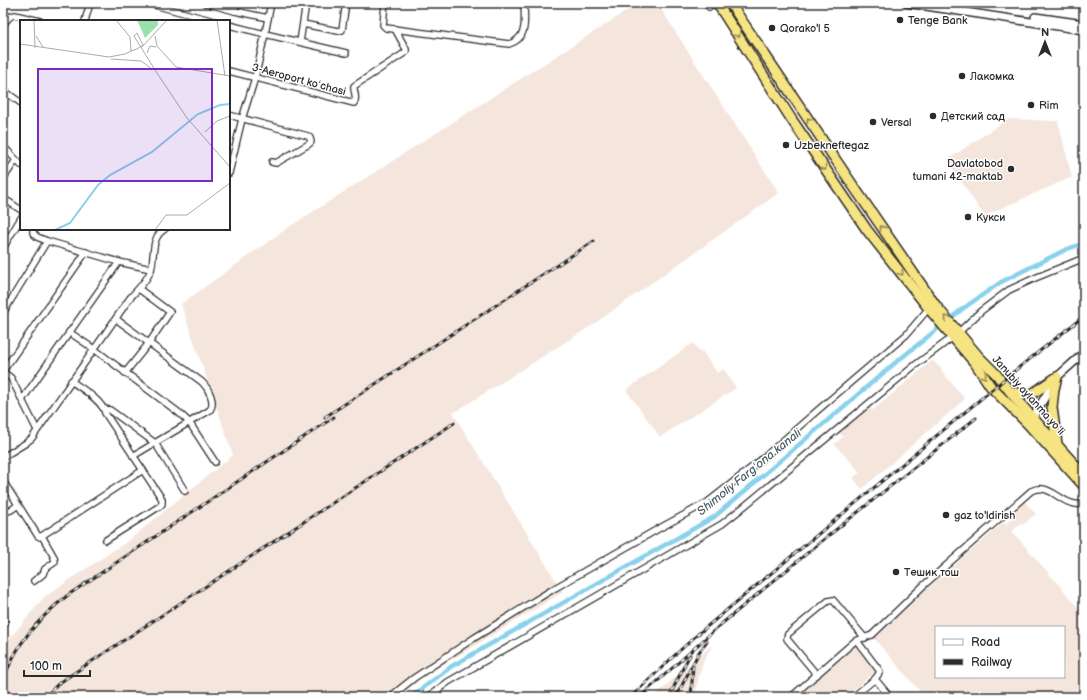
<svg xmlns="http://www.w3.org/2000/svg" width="1087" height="700" font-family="'Balsamiq Sans',sans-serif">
<rect width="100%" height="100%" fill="#fff"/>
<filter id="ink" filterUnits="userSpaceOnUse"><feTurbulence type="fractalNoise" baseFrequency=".025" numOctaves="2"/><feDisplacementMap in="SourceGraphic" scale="8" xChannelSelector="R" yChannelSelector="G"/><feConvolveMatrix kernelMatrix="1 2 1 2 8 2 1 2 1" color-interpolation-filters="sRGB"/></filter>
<g filter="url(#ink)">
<!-- built -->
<g fill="#f4e6dd" fill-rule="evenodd">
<polygon points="639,3 657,3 779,193 591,326 453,413 563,592 423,677 398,697 3,697 3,647 44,597 129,540 233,455 181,304 286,229"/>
<polygon points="1008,119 1058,121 1072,177 984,216 947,160"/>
<polygon points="693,343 700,352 702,351 717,373 724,369 736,388 660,437 626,390"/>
<polygon points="933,360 937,365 938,365 942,369 941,370 954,386 965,399 862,489 853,478 860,472 834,444 843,437 839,432 869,407 873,410"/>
<path d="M 1025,502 L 1036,514 L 1023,525 L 1021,523 L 1012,531 L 1084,614 L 1084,697 L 925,697 L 872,636 L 1004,522 L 1006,524 L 1015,516 L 1013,513 ZM 936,627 L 1064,627 L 1064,677 L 936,677 Z"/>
<polygon points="856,643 878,669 845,697 794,697"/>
<polygon points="713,644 704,660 699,676 695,697 653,697"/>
</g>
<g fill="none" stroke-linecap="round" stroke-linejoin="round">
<!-- canal -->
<polyline stroke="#8ad1eb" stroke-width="4.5" points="411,697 452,666 714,517 895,363 961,310 1001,282 1065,250 1084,243"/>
<!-- minor casing -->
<g stroke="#2b2b2b" stroke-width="8">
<g id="minor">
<polyline points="147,3 214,21"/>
<polyline points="205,3 235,11 268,18"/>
<path d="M 385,3 L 383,25 L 386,28 L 509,44 C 529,38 524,19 524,3"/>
<polyline points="515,3 524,4"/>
<polyline points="705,3 709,7"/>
<polyline points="959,6 960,3"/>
<polyline points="235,11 236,3"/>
<polyline points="85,21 90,3"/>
<polyline points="303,24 338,31 342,30 346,3"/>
<path d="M 3,25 C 7,20 9,15 15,15 L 40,21"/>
<polyline points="229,25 265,34 346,53"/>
<polyline points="300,42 306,3"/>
<path d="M 229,71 L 354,103 C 358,98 353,91 354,86 L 406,52 L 406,49 L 395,29"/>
<polyline points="3,90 21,103"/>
<polyline points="229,115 308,136 310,138 311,142 309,144 276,163 272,162"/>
<polyline points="3,146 21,165"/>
<polyline points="229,173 242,119 255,78 265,34 271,3"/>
<polyline points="3,179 16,160"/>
<polyline points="3,198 21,210"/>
<polyline points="33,229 33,233 37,237 47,241 119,262 151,269"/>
<polyline points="3,248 21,218"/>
<polyline points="3,313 47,241"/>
<polyline points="116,319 149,343 125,373"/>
<polyline points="69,332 94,349 178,412 189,422 215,462"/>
<polyline points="959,332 981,311 1009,290 1035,278 1084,258"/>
<polyline points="3,371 86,252"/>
<polyline points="3,372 11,378 37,430"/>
<path d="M 71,381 C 81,388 103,401 105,413 L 162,499 L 162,504 L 160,506 L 106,540"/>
<polyline points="22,400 119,262"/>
<polyline points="104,409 110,410 155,443 185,491"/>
<path d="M 133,456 L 210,410 C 216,402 208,388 202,382 L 149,343 L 170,312 L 139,289"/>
<path d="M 3,457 L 26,443 L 32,438 L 130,298 C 138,289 147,281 151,270 C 155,257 150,237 165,229"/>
<polyline points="3,481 38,536 40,537 143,470"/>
<polyline points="3,512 11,510 18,505"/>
<polyline points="34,581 43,574 45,569 55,562 54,557 42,536"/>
<polyline points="3,611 5,623"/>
<polyline points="817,675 787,639 787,637 788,634 828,601 833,600 865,638"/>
<polyline points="875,679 890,697"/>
<polyline points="390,697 414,678 474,638 555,588 658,529 708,502 755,465 818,410 906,335 929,308"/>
<polyline points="428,697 448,682 722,524 741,509 914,366 953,337"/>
<path d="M 791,697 L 855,641 L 872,635 L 924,585 L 1031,491 C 1052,481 1061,508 1084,504"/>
<polyline points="853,697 875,679 880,672 879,670 857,641"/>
</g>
</g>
<!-- secondary casing -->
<g stroke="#2b2b2b" stroke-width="10">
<g id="secondary">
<polyline points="906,3 1084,30"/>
<polyline points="1035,17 1084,24"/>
<polyline points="1030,420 1033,417 1057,377 1084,353"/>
</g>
</g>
<!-- trunk casing -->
<g stroke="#2b2b2b" stroke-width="12">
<g id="trunk">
<polyline points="717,3 792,120 867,230 930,310 975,363 991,387 1027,423 1084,486"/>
<polyline points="730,3 852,184 936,306 979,357 996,374 1016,399 1084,475"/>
<polyline points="1010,391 1023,395 1032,394 1057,377"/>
<polyline points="1057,444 1052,407 1054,389 1057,377"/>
</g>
</g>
<!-- minor -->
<use href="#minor" stroke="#fff" stroke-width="5.5"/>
<!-- secondary -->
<use href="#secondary" stroke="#fff" stroke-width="7"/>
<!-- trunk -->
<use href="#trunk" stroke="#f6e381" stroke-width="9"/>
<!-- rail casing -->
<g stroke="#2b2b2b" stroke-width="3">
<g id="rail">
<polyline points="325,417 594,241"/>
<path d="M 3,681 C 16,643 38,619 68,595 L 334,417"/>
<polyline points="672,691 685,664 690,655"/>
<polyline points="45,697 58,684 71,675 454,423"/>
<polyline points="631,697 675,655 698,634 1012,373 1084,316"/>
<polyline points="640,697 719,626 828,536 976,418"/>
<polyline points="676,697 699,652 707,642"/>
<polyline points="691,697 693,666"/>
</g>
</g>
<!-- rail -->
<use href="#rail" stroke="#fff" stroke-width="1.5" stroke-dasharray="4.5" stroke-linecap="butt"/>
</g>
<!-- one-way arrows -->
<defs><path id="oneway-chevron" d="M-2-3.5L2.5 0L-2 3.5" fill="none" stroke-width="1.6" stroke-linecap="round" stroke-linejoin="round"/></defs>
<g stroke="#908756">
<use href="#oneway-chevron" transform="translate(738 35) rotate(57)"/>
<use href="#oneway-chevron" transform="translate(809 120) rotate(-124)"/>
<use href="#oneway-chevron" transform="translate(824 168) rotate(56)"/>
<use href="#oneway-chevron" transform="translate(882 228) rotate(-125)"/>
<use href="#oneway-chevron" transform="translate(901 273) rotate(52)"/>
<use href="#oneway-chevron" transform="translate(947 318) rotate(-131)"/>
<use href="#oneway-chevron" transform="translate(984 376) rotate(56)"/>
</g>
</g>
<!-- markers -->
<g fill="#2b2b2b" stroke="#fff" stroke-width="1.5">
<circle cx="900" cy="20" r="4"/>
<circle cx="772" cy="28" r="4"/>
<circle cx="962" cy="76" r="4"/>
<circle cx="1031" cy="105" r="4"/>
<circle cx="933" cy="116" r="4"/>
<circle cx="873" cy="122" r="4"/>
<circle cx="786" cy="145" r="4"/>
<circle cx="1011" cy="169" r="4"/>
<circle cx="968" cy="217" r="4"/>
<circle cx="946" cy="515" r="4"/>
<circle cx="896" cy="572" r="4"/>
</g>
<g text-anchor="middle" stroke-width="3" stroke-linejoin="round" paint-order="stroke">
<!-- poi labels -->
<g font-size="11" fill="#2b2b2b" stroke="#fff" text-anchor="start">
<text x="908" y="24">Tenge Bank</text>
<text x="780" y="32">Qorako'l 5</text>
<text x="970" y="80">Лакомка</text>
<text x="1039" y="109">Rim</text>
<text x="941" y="120">Детский сад</text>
<text x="881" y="126">Versal</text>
<text x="794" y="149">Uzbekneftegaz</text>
<text x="1003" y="167" text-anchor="end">Davlatobod<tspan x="1003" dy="13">tumani 42-maktab</tspan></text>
<text x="976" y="221">Кукси</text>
<text x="954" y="519">gaz to'ldirish</text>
<text x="904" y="576">Тешик тош</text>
</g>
<!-- street labels -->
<g font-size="11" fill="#2b2b2b" stroke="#fff">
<text transform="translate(299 79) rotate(15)" y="4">3-Aeroport koʻchasi</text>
<text transform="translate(1029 395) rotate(48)" y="4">Janubiy aylanma yoʻli</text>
</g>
<!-- water labels -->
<g font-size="12" font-style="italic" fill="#485d65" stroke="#fff">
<text transform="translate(749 472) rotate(-39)" y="4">Shimoliy Fargʻona kanali</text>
</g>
</g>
<!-- overview -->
<g transform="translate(20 20)">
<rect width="210" height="210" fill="#fff"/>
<path d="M 117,0 L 138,0 L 138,5 L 125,18 Z" fill="#9be1ae"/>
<path fill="none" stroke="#8ad1eb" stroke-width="2" d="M 35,210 L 50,203 L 78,165 L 90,155 L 132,132 L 178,94 L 200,85 L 210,84"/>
<path fill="none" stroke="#aaa" stroke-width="1" d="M 14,0 L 15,28M 96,0 L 110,17 L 111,31M 197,0 L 205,56M 16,16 L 23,27M 135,16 L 137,26 L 156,47 L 210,56M 0,24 L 89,37 L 105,34 L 111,31 L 117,29 L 123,25 L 117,13 L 114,16 L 135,50 L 167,98 L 210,147M 121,28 L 147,0M 127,33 L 130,26 L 136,27M 91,39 L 121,41 L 132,49M 185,112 L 197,101 L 210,96M 135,210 L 146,195 L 167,195 L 210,163"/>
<path fill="#7b2cbf" fill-opacity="0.15" stroke="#7b2cbf" stroke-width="2" d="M 18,49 L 192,49 L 192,161 L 18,161 Z"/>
<rect width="210" height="210" fill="none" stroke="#2b2b2b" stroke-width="2"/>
</g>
<!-- margin -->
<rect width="1087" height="700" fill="none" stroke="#fff" stroke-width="16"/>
<rect x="8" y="8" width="1071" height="684" fill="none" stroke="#2b2b2b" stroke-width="1.5" filter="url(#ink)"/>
<!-- legend -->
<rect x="935" y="626" width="130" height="52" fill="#ffffff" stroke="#aaaaaa"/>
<rect x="943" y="639" width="20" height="6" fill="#ffffff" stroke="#aaaaaa"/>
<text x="971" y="646" font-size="12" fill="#2b2b2b">Road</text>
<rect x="943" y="659" width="20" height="6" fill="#2b2b2b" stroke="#aaaaaa"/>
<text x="971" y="666" font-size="12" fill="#2b2b2b">Railway</text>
<!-- north arrow -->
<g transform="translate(1045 42)" stroke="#ffffff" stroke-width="3" paint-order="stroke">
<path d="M0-3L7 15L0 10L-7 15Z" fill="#2b2b2b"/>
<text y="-6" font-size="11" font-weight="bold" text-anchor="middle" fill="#2b2b2b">N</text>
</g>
<!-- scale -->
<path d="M24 670v6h66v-6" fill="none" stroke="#2b2b2b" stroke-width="2"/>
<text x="30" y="670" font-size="12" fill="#2b2b2b" stroke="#ffffff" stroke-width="3" paint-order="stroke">100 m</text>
</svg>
